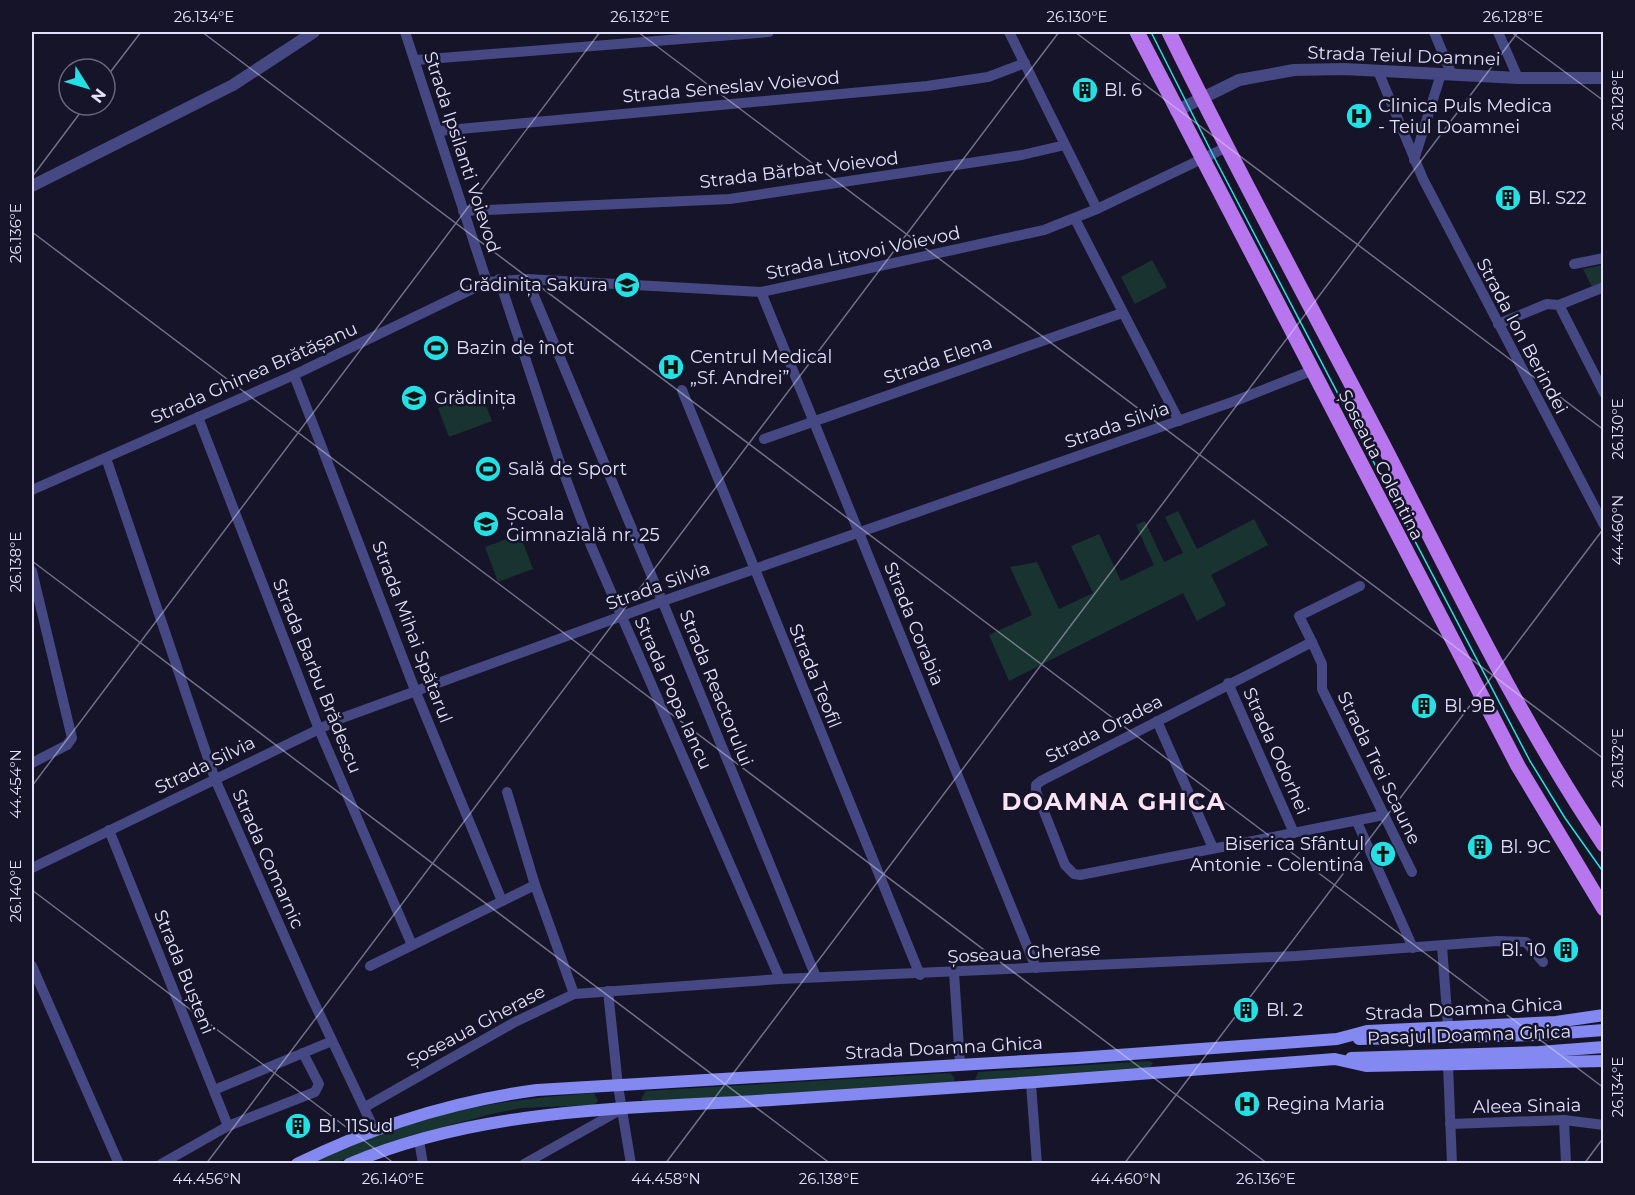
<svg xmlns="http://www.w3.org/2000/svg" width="1635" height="1195" font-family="Montserrat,sans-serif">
<rect width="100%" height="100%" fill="#161429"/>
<!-- green -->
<g fill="#183330">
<polygon points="1152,260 1167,287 1135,304 1121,277"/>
<polygon points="1603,265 1603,282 1592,287 1583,269"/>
<polygon points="481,392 492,421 449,437 438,408"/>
<polygon points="1178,511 1197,549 1254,519 1268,545 1211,575 1226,605 1197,621 1183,593 1009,681 989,635 1032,615 1010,567 1037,562 1059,609 1093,593 1071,546 1099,534 1121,581 1154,565 1136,525 1145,521 1164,562 1183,553 1165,517"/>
<polygon points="520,534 533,569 498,582 485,547"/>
<polygon points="1150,1061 1153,1063 1149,1069 978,1082 975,1080 978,1072"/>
<polygon points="950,1073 955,1078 953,1083 646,1102 641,1100 645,1091"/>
<path d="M 594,1093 L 598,1101 L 594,1105 L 521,1108 L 492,1114 L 405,1137 L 334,1163 L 310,1164 C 334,1153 358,1142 382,1133 C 450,1107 522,1098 594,1093 Z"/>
</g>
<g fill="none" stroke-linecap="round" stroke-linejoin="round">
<!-- minor -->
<g stroke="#454883" stroke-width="10">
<polyline points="405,32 487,282"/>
<polyline points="1009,32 1097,209"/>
<polyline points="1434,32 1452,75"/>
<polyline points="1498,32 1518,78"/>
<polyline points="416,60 769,32"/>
<polyline points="1378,71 1423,179 1604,525"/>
<polyline points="438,131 927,86 988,77 1025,63"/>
<polyline points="1414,160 1441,74"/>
<polyline points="463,211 730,199 1022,155 1065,145"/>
<polyline points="1075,219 1179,421"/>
<polyline points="1574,264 1604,258"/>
<polyline points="499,279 559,460 591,546 780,979"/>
<polyline points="527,279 666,610 816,977"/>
<polyline points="761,292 1036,968"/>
<polyline points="1559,305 1604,287"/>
<polyline points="1498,324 1547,304 1559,305 1604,393"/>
<polyline points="294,375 415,690 502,901"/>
<polyline points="682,390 920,975"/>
<polyline points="198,417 318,727 412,945"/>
<polyline points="764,439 1122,313"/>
<polyline points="106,458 215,779 310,994 374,1129"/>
<polyline points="32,490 294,375 487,282 527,279 761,292 1044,230 1097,209 1227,147"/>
<polyline points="32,571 72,738 67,745 32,763"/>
<polyline points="1360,586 1299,616 1312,642 1041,781 1036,785 1036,791 1065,865 1074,874 1080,875 1384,815"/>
<polyline points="1312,642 1322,664 1322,689 1412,872"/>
<polyline points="1228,683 1294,833"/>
<polyline points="1157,721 1213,848"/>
<polyline points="507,792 535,885 574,994"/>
<polyline points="1357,822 1413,948"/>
<polyline points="109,830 228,1126"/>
<polyline points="32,868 342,718 663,601 1235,401 1311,371"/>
<polyline points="1442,946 1448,1026"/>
<polyline points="32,966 119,1164"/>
<polyline points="370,966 535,885"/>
<polyline points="954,973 960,1063"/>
<polyline points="608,991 618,1086 631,1164"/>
<polyline points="1448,1065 1452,1164"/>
<polyline points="1031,1084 1037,1164"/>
<polyline points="214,1090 332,1041"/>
<polyline points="365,1107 515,1022 574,994 780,979 1296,956 1497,941 1526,942 1543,962"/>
<polyline points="1564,1120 1566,1164"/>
<polyline points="1450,1124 1564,1120 1604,1125"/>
<polyline points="419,1140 423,1164"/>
<polyline points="161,1164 228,1126 315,1092 319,1084 303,1053"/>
<polyline points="524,1164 622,1109"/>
</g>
<!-- tertiary -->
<g stroke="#454883" stroke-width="12">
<polyline points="1176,111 1239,80 1294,70 1344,69 1518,78 1604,78"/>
<polyline points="32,186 233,85 314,32"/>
</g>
<!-- secondary -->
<g stroke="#8389f0" stroke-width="12">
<polyline points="1359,1039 1538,1035 1604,1030"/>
<polyline points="1351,1058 1539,1052 1604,1047"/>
<path d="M 297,1164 C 374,1126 453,1101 537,1090 L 1077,1058 L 1337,1039 L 1367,1031 L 1556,1022 L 1604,1015"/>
<path d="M 349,1164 C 488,1105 639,1109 787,1099 C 970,1087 1152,1074 1335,1059 L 1366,1066 L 1604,1061"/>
</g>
<!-- primary -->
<g stroke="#b775ee" stroke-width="15">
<polyline points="1137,32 1518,766 1604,909"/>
<path d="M 1169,32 C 1239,175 1315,314 1389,456 C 1456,587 1521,722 1604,845"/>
</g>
<!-- tram -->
<polyline stroke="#24e0e4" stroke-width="1.5" points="1151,32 1213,155 1530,761 1565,818 1604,873"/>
</g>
<!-- ticks -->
<path fill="none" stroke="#e1e1fb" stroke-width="1.5" stroke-opacity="0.45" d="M 202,32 L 1604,1088M 638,32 L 1604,759M 1075,32 L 1604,430M 1511,32 L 1604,101M 105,79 L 141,32M 32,177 L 86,105M 32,232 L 1268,1164M 32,561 L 831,1164M 32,786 L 600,32M 32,890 L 395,1164M 206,1164 L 1059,32M 665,1164 L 1518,32M 1124,1164 L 1604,528M 1584,1164 L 1604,1137"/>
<!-- icons -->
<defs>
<g id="building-disc" transform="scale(1.35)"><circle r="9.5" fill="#24e0e4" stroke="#161429"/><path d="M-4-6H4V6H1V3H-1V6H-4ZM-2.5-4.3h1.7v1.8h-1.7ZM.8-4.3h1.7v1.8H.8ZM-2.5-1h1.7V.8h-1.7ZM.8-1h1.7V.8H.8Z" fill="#111"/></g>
<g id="hospital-disc" transform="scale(1.35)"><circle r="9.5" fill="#24e0e4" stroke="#161429"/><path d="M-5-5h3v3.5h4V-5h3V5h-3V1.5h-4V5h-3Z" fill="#111"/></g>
<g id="school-disc" transform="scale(1.35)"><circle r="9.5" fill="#24e0e4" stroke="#161429"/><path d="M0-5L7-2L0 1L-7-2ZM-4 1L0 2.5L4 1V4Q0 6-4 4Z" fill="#111"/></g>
<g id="stadium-disc" transform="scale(1.35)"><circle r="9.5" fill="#24e0e4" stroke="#161429"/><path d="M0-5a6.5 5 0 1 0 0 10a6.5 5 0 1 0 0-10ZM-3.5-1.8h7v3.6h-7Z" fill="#111"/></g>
<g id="church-disc" transform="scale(1.35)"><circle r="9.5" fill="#24e0e4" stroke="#161429"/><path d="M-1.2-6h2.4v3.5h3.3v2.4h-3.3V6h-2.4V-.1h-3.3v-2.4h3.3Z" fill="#111"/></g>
</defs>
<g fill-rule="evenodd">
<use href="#building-disc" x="1085" y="90"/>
<use href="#hospital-disc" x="1359" y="116"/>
<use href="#building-disc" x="1508" y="198"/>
<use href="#school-disc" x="627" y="285"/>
<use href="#stadium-disc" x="436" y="348"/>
<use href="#hospital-disc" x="671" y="367"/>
<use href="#school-disc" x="414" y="398"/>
<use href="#stadium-disc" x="488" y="469"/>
<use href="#school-disc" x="486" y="524"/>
<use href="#building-disc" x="1424" y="706"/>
<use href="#building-disc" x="1480" y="847"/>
<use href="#church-disc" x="1383" y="854"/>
<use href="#building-disc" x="1566" y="950"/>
<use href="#building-disc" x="1246" y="1010"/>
<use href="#hospital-disc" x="1247" y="1104"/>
<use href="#building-disc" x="298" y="1126"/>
</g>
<g text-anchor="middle" stroke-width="5" stroke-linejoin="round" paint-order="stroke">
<!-- street labels -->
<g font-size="18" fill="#e1e1fb" stroke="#161429">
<text transform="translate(1404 56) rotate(2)" y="6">Strada Teiul Doamnei</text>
<text transform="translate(731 87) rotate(-5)" y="6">Strada Seneslav Voievod</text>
<text transform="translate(462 152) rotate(72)" y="6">Strada Ipsilanti Voievod</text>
<text transform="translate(799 170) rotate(-7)" y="6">Strada Bărbat Voievod</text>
<text transform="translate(863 253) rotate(-12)" y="6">Strada Litovoi Voievod</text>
<text transform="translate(1522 336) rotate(62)" y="6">Strada Ion Berindei</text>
<text transform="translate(938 360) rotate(-19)" y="6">Strada Elena</text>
<text transform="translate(254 373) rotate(-24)" y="6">Strada Ghinea Brătășanu</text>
<text transform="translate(1117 425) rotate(-19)" y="6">Strada Silvia</text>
<text transform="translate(1381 465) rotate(63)" y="6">Șoseaua Colentina</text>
<text transform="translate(658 586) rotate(-20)" y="6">Strada Silvia</text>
<text transform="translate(914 624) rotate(68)" y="6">Strada Corabia</text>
<text transform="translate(412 632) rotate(69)" y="6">Strada Mihai Spătarul</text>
<text transform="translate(317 676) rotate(68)" y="6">Strada Barbu Brădescu</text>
<text transform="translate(815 676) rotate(68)" y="6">Strada Teofil</text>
<text transform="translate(716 688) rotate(68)" y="6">Strada Reactorului</text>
<text transform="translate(673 693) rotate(66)" y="6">Strada Popa Iancu</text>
<text transform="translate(1104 729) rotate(-27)" y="6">Strada Oradea</text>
<text transform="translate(1276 751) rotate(66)" y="6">Strada Odorhei</text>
<text transform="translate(205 765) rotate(-26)" y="6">Strada Silvia</text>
<text transform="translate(1379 768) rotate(64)" y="6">Strada Trei Scaune</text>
<text transform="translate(268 859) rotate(66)" y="6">Strada Comarnic</text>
<text transform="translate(1024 953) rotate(-3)" y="6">Șoseaua Gherase</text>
<text transform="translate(184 972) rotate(68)" y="6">Strada Bușteni</text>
<text transform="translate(1464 1009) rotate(-3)" y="6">Strada Doamna Ghica</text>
<text transform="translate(476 1026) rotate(-28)" y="6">Șoseaua Gherase</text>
<text transform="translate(1469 1035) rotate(-2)" y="6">Pasajul Doamna Ghica</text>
<text transform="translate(944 1048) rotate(-3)" y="6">Strada Doamna Ghica</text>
<text transform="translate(1527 1106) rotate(-1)" y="6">Aleea Sinaia</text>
</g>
<!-- poi labels -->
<g font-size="18" fill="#e1e1fb" stroke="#161429" text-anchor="start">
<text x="1104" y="96">Bl. 6</text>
<text x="1378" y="112">Clinica Puls Medica<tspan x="1378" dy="21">- Teiul Doamnei</tspan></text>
<text x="1528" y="204">Bl. S22</text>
<text x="608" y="291" text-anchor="end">Grădinița Sakura</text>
<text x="456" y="354">Bazin de înot</text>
<text x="690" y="363">Centrul Medical<tspan x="690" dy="21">„Sf. Andrei”</tspan></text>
<text x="434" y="404">Grădinița</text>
<text x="508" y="475">Sală de Sport</text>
<text x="506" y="520">Școala<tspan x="506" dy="21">Gimnazială nr. 25</tspan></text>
<text x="1444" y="712">Bl. 9B</text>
<text x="1364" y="850" text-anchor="end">Biserica Sfântul<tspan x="1364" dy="21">Antonie - Colentina</tspan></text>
<text x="1500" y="853">Bl. 9C</text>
<text x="1546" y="956" text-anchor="end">Bl. 10</text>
<text x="1266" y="1016">Bl. 2</text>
<text x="1266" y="1110">Regina Maria</text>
<text x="318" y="1132">Bl. 11Sud</text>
</g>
<!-- district labels -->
<g font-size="24" font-weight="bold" letter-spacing="1.5" fill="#fbe2f4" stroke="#161429">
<text x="1114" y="810">DOAMNA GHICA</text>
</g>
</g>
<!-- border -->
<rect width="1635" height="1195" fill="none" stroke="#161429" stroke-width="66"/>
<!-- north arrow -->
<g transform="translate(87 87) rotate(127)"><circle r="28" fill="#161429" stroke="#67667d" stroke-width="1.5"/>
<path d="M0-4.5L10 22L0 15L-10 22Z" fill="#24e0e4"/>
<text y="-9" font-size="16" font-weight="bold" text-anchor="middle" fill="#e1e1fb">N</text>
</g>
<rect x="33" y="33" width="1569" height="1129" fill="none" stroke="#e1e1fb" stroke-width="2"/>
<g font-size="15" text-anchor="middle" fill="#e1e1fb">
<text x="204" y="22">26.134°E</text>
<text x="640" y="22">26.132°E</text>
<text x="1077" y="22">26.130°E</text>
<text x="1513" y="22">26.128°E</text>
<text transform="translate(1618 100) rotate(-90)" y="5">26.128°E</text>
<text transform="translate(16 233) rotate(-90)" y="5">26.136°E</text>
<text transform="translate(1618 429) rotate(-90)" y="5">26.130°E</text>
<text transform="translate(1618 530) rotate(-90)" y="5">44.460°N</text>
<text transform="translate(16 562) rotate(-90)" y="5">26.138°E</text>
<text transform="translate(1618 758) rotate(-90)" y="5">26.132°E</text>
<text transform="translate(16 784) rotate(-90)" y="5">44.454°N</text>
<text transform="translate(16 891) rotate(-90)" y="5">26.140°E</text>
<text transform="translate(1618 1087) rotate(-90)" y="5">26.134°E</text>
<text x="207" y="1184">44.456°N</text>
<text x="393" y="1184">26.140°E</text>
<text x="666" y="1184">44.458°N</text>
<text x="829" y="1184">26.138°E</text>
<text x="1126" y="1184">44.460°N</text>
<text x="1266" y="1184">26.136°E</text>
</g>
</svg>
